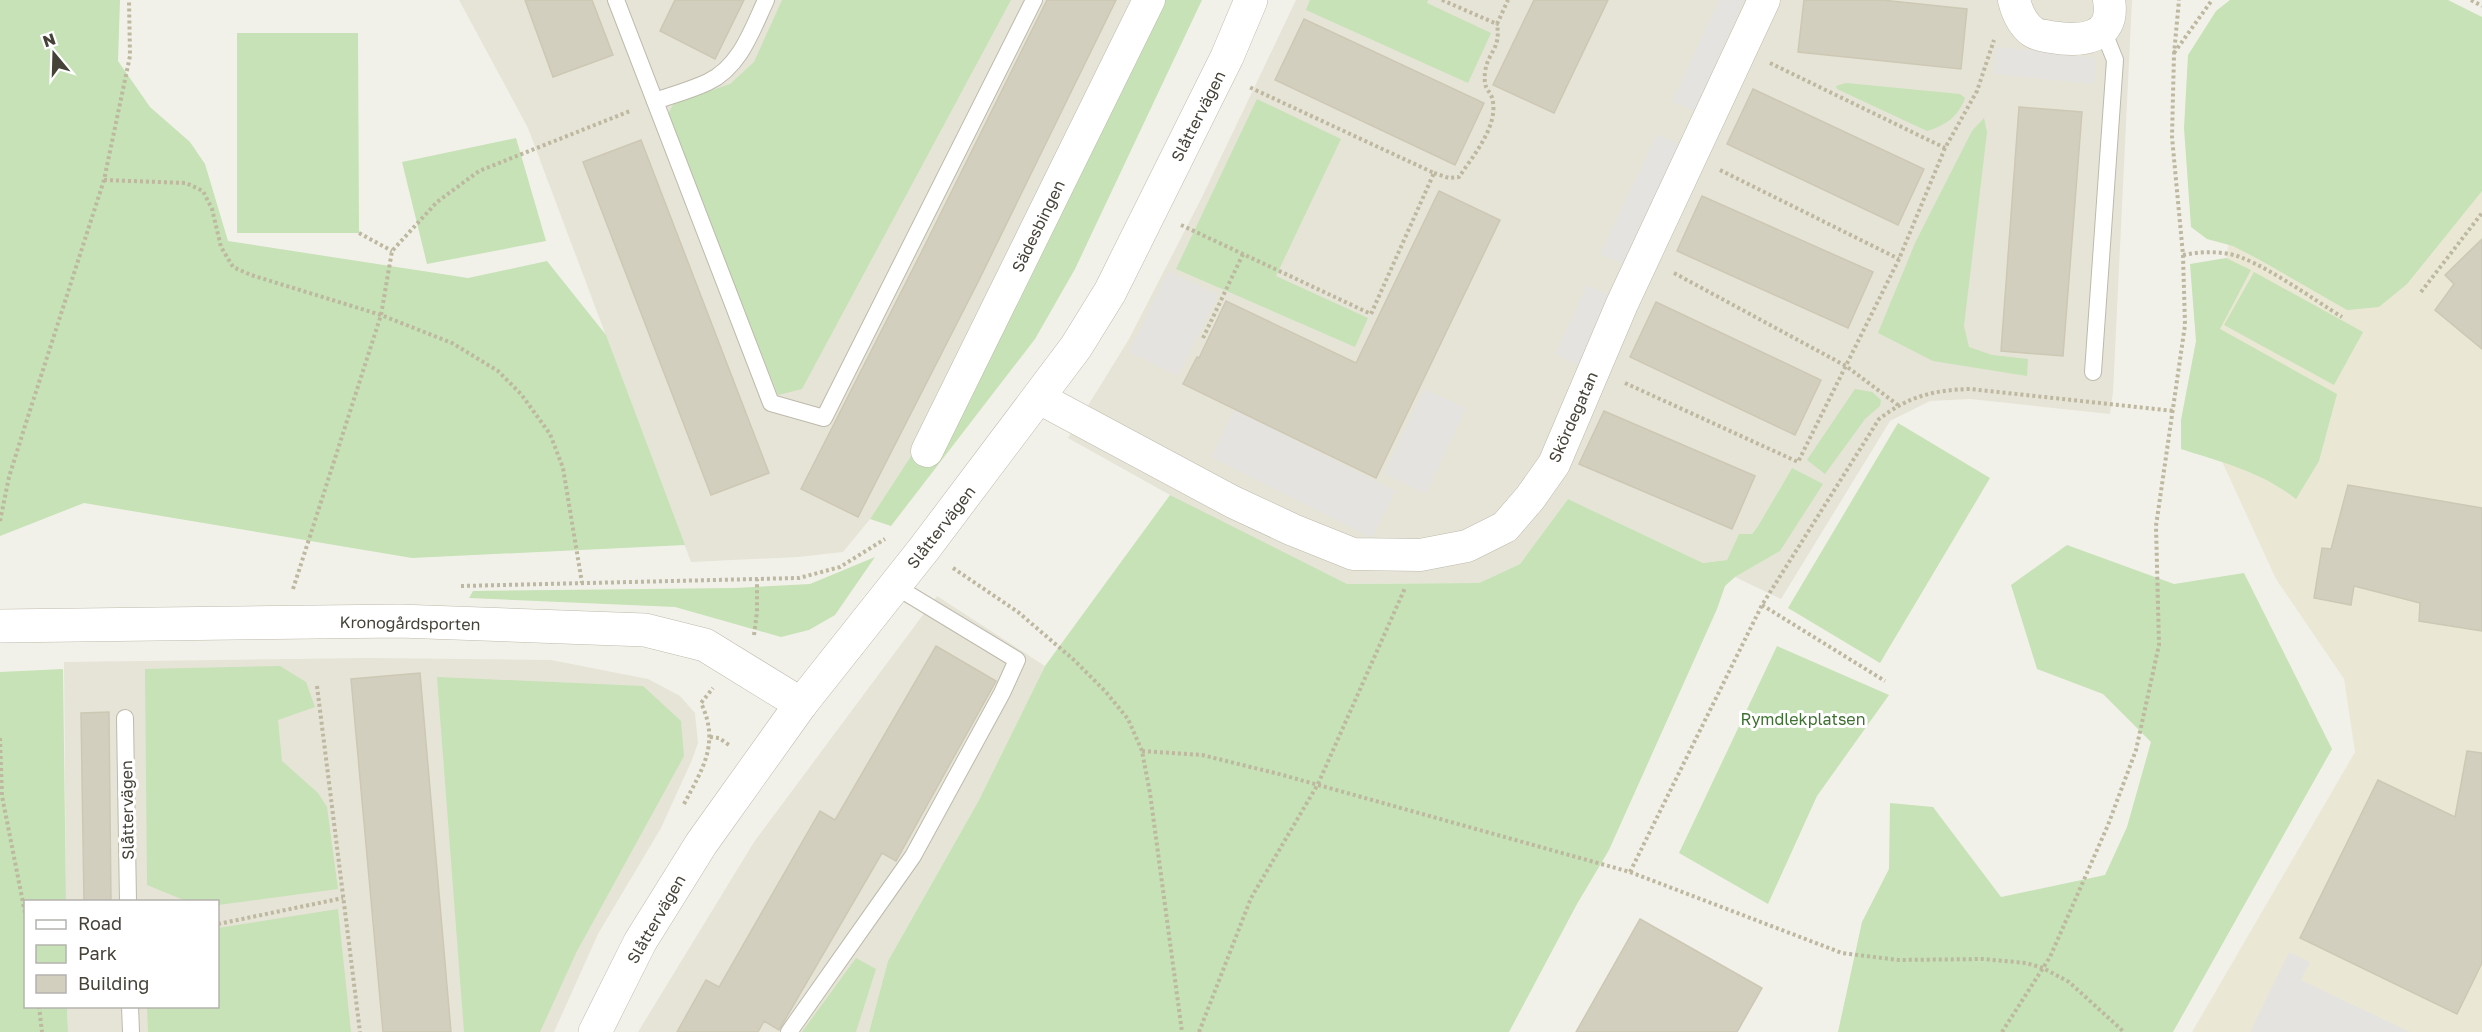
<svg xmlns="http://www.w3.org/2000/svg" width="2482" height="1032" font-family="'Golos Text',sans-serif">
<rect width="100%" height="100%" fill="#f2f1e9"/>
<!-- residential -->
<g fill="#e6e4d7">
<polygon points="459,0 1162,0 1019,290 870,519 843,552 798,557 691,562 528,128"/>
<polygon points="1296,0 2132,0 2113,392 2110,414 1970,399 1930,401 1890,421 1781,599 1735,577 1780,551 1792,468 1758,526 1752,534 1739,534 1727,560 1703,563 1568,499 1520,564 1479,583 1347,584 1242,533 1170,495 1068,438 1129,339 1201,199"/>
<polygon points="937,596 1045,666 979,800 888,961 869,1032 638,1032 754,842"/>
<polygon points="369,658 551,660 648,679 680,696 695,713 698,743 692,760 661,828 598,934 554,1032 68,1032 67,1007 218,1006 218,902 66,901 64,662"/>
</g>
<!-- education -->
<polygon fill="#eae8d4" points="2482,46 2482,1032 2192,1032 2355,752 2344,679 2276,579 2202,418 2256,64"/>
<!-- green -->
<g fill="#c6e2b6">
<polygon points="0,0 120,0 118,61 150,107 190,142 205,164 228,241 468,278 547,261 606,335 685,545 412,558 84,503 0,536"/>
<polygon points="782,0 1011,0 802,389 778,395 668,120 669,112 674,103 730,84 754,62"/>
<polygon points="1162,0 1202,0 1075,269 1035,339 891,526 870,519 1019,290"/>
<polygon points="1310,0 1428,0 1427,3 1491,33 1468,83 1306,10"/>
<polygon points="2230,0 2448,0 2482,17 2482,191 2407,284 2379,307 2347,310 2260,260 2233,246 2207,239 2191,227 2184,128 2188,55 2216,11"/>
<polygon points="237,33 358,33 359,233 237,233"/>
<path d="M 1846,83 L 1960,94 L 1965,98 C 1958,117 1946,125 1927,131 L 1837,89 L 1836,86 Z"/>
<polygon points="1257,99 1341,139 1276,276 1368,318 1355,347 1176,269"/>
<polygon points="1984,118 1987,132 1964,326 1969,347 1992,355 2028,359 2027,376 1933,361 1878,333 1916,241 1972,131"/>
<polygon points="516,138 546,241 427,264 402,162"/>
<path d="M 2226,258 L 2251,270 L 2220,329 L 2337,394 L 2319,461 L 2296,499 C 2262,472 2221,462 2181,449 L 2181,420 L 2196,341 L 2190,264 Z"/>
<polygon points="2254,272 2363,332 2334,385 2224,325"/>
<polygon points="1855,389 1872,392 1881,400 1880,406 1865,419 1825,474 1807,460"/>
<polygon points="1898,423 1990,478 1880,663 1788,608"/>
<polygon points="1792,468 1823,484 1780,551 1735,577 1725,586 1717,609 1609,850 1577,904 1509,1032 869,1032 888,961 979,800 1045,666 1170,495 1347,584 1479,583 1520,564 1568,499 1703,563 1727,560 1739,534 1752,534 1758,526"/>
<polygon points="2067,545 2174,584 2244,573 2332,749 2173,1032 1838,1032 1862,922 1889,869 1890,803 1933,807 2001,897 2105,875 2127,827 2151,742 2103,694 2037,669 2011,585"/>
<polygon points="875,557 835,615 809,630 781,637 675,607 469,598 473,591 735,588 810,584"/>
<polygon points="1777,646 1889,695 1817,796 1768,904 1679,853"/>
<polygon points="280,666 306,682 315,707 278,720 282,761 318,793 327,807 338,889 218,905 218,902 186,901 147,885 145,669"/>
<polygon points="63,669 66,901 26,902 26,1006 67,1007 68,1032 0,1032 0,672"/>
<polygon points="437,677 643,686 681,721 684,756 576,953 540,1032 464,1032"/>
<polygon points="338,909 351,1032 148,1032 147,1007 218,1006 218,928"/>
<polygon points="856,958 876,969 856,1032 802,1032"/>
</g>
<!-- parking -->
<g fill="#e4e3e0">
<polygon points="1719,0 1744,0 1694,111 1672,101"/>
<polygon points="1997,47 2096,58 2094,84 1994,74"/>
<polygon points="1657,134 1679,144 1622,264 1600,254"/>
<polygon points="1168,271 1218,295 1178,376 1129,352"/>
<polygon points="1587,285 1610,296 1578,365 1555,354"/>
<polygon points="1424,389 1466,408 1426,494 1384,474"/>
<polygon points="1234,410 1395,491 1372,538 1211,457"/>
<polygon points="2289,952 2310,962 2301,980 2410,1032 2250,1032"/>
</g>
<!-- building -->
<g fill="#d3cfbf" stroke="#cdc8b3" stroke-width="1.5">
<polygon points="525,0 592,0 613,55 553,77"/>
<polygon points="675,0 744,0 715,59 660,31"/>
<polygon points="1047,0 1116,0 978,282 858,517 801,489 921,253"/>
<polygon points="1534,0 1608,0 1554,113 1493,85"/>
<polygon points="1804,0 1882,0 1967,9 1961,69 1798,52"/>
<polygon points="1304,19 1484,103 1455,165 1275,80"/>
<polygon points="1753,89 1924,169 1898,225 1727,144"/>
<polygon points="2019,107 2082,112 2063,356 2001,351"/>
<polygon points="641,140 769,473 711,495 583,162"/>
<polygon points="1439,191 1500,220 1376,478 1183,384 1197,357 1199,358 1226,301 1356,363"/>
<polygon points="1702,196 1873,272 1848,328 1677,251"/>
<polygon points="2482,239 2482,349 2435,310 2454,284 2445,275"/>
<polygon points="1656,302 1821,380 1795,435 1630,357"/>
<polygon points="1604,411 1755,476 1732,529 1579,464"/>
<polygon points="2348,485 2482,508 2482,631 2419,621 2420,603 2354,586 2351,605 2314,598 2322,548 2331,549"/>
<polygon points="936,646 996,681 896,861 882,853 779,1030 764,1021 758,1032 677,1032 706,980 719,987 820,811 835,820"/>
<polygon points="420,673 451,1032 383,1032 351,679"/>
<polygon points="109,712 111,902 84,902 81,713"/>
<polygon points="2467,751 2482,753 2482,963 2457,1014 2300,938 2378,780 2455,817"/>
<polygon points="1640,919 1762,988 1737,1032 1576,1032"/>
</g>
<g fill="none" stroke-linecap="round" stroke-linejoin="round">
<!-- service casing -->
<g stroke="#bdbaac" stroke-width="18">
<g id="service">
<polyline points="616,0 771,403 824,418 1034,0"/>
<path d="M 655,101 C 673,95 691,90 708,82 C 740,67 752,30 766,0"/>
<polyline points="2093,372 2115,60 2103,30"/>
<polyline points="125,718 128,902"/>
<polyline points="130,1006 131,1032"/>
<polyline points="789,1032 913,856 1002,693 1017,660 895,586"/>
</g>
</g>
<!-- minor casing -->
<g stroke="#bdbaac" stroke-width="33">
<g id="minor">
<path d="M 2014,0 C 2017,12 2023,25 2033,32 C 2037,35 2046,36 2051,37 C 2080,42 2116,40 2109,0"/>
<polyline points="1039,398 1233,502 1293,530 1353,554 1420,555 1467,546 1505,527 1530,498 1554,464 1622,304 1764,0"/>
<polyline points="927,451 1149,0"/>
</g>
</g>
<!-- tertiary casing -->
<g stroke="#bdbaac" stroke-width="34">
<g id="tertiary">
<polyline points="0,626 399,621 645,630 705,645 801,704"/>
<polyline points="595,1032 640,942 701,844 801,704 924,549 1076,347 1110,292 1227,57 1251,0"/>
</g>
</g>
<!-- path -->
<g stroke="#bdb89f" stroke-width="4" stroke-dasharray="3 3" stroke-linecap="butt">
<polyline points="1442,0 1497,24 1508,0"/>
<polyline points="2471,0 2482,6"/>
<polyline points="2174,53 2212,0"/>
<polyline points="1770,63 1945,148"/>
<polyline points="1720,170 1899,259"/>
<path d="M 1434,173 L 1449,178 L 1459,177 C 1473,156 1497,128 1493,102 C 1491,88 1483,93 1485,72 C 1488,51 1501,50 1497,24"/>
<polyline points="104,180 186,183 203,191 212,209 221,247 233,267 251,275 381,315 452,343 498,371 521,394 550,434 563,468 582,583"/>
<polyline points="1181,225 1371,314 1434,173 1249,87"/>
<polyline points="359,233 392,251"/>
<path d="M 2183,255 C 2198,252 2213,251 2229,254 C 2256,258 2316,301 2342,317"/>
<polyline points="1674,273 1846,366 1898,405"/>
<polyline points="2421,292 2482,213"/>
<polyline points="1203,338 1243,254"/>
<polyline points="1625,383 1798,462 1899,259 1945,148 1977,91 1994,40"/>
<polyline points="0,521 9,477 24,429 104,180 130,56 129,0"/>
<polyline points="953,568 1018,612 1074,660 1105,691 1128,719 1142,751 1150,793 1182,1032"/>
<polyline points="461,586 799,578 840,567 885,539"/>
<polyline points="293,589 381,315 392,251 437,202 479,171 630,111"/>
<polyline points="1762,605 1885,681"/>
<polyline points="754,635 757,612 757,579"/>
<polyline points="317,686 360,1032"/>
<polyline points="710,737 719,738 729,745"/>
<polyline points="0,738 2,796 26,918"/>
<polyline points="1142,751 1202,755 1279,774 1630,872 1842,953 1898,960 1983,959 2026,963 2043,968 2069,982 2124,1032"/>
<path d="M 684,804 C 703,768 720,743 701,703 L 713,688"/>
<path d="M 1630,872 L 1762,605 L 1879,419 C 1909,396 1934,390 1970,389 L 2174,411"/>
<polyline points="218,924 343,898"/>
<polyline points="39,1006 42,1032"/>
<polyline points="1199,1032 1251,898 1318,784 1405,588"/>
<polyline points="2002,1032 2050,957 2108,825 2136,750 2159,645 2156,526 2185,325 2183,255 2172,137 2174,54 2179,0"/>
</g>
<!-- service -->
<use href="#service" stroke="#fff" stroke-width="16"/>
<!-- minor -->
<use href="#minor" stroke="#fff" stroke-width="32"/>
<!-- tertiary -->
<use href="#tertiary" stroke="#fff" stroke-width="33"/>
</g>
<g text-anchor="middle" stroke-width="6" stroke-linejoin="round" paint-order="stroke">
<!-- street labels -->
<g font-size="16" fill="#454238" stroke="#fff">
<text transform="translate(1198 116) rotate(-63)" y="6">Slåttervägen</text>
<text transform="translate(1038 226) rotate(-64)" y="6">Sädesbingen</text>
<text transform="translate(1573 417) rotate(-66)" y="6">Skördegatan</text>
<text transform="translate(941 527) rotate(-52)" y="6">Slåttervägen</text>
<text transform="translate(410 623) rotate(1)" y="6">Kronogårdsporten</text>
<text transform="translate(127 810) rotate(-91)" y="6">Slåttervägen</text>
<text transform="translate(656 919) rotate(-60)" y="6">Slåttervägen</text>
</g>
<!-- park labels -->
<g font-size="16" fill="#3e7131" stroke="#fff">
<text x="1803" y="725">Rymdlekplatsen</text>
</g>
</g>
<!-- legend -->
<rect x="24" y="900" width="195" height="108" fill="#ffffff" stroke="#b5b3af" stroke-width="1.5"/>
<rect x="36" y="920" width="30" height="9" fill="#ffffff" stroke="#b5b3af" stroke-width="1.5"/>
<text x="78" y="930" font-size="18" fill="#454238">Road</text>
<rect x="36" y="945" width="30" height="18" fill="#c6e2b6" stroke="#b5b3af" stroke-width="1.5"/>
<text x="78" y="960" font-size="18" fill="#454238">Park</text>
<rect x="36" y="975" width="30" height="18" fill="#d3cfbf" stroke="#b5b3af" stroke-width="1.5"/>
<text x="78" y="990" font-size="18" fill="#454238">Building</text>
<!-- north arrow -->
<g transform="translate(54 54) rotate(341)" stroke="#ffffff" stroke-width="4.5" paint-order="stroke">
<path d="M0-4.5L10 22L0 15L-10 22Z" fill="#454238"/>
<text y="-9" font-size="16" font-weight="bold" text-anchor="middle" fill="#454238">N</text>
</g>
</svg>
